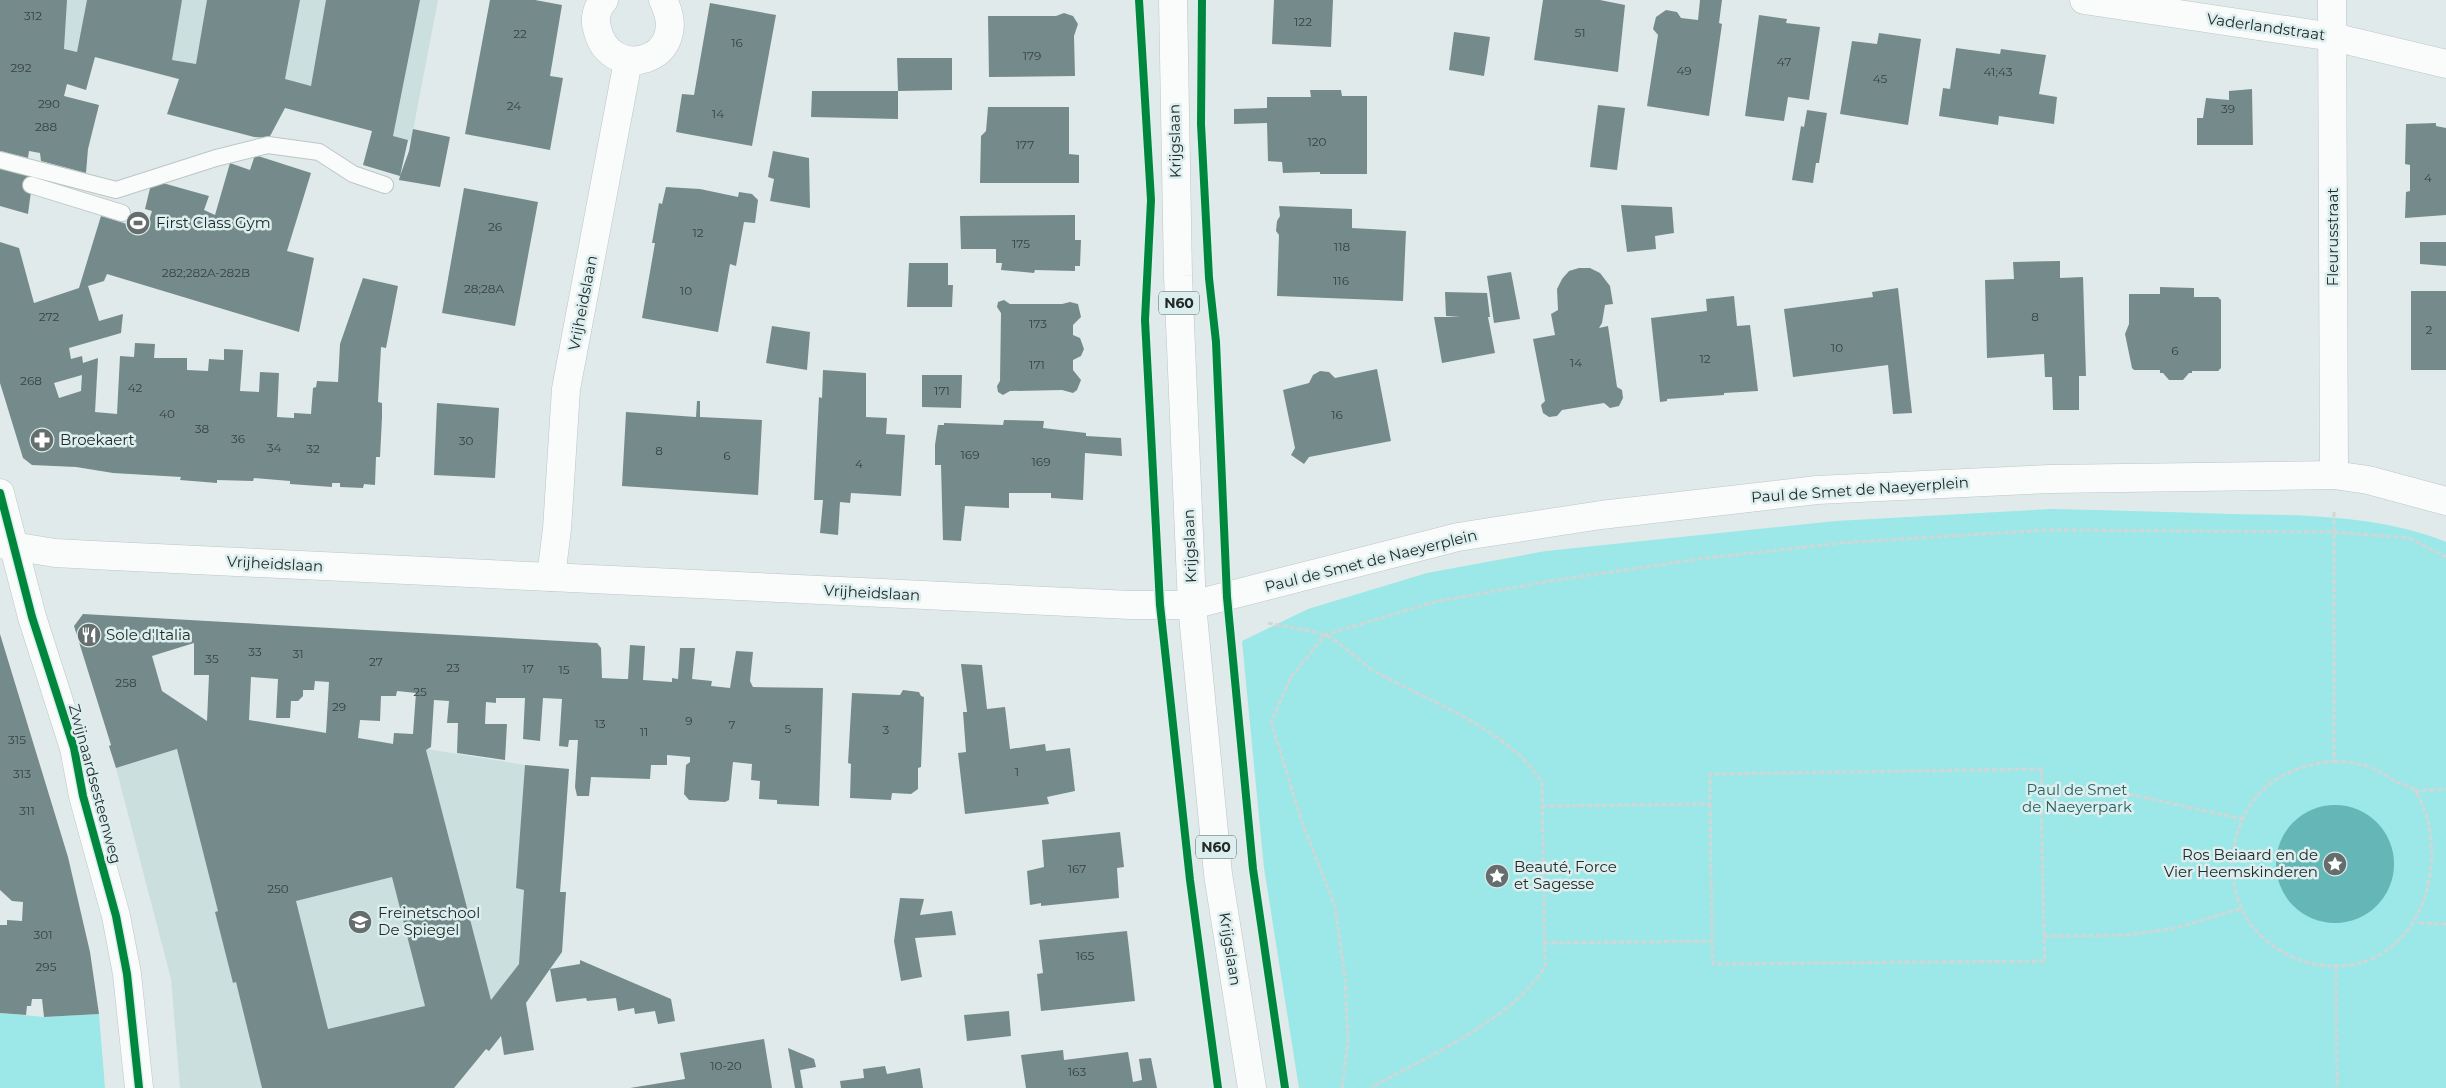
<svg xmlns="http://www.w3.org/2000/svg" width="2446" height="1088" font-family="Montserrat,sans-serif">
<rect width="100%" height="100%" fill="#e0eaea"/>
<!-- built -->
<g fill="#ccdfdf">
<polygon points="0,0 438,0 411,141 64,49"/>
<polygon points="249,720 525,765 569,769 560,892 566,892 562,952 489,1051 486,1049 454,1088 180,1088 171,979 116,768 177,749"/>
</g>
<!-- green -->
<g fill="#9ce7e7">
<path d="M 2052,509 C 2111,510 2170,512 2230,514 C 2301,515 2379,515 2446,542 L 2446,1088 L 1299,1088 L 1264,868 L 1242,641 L 1308,609 L 1427,573 L 1546,551 L 1836,521 Z"/>
<polygon points="0,1013 44,1017 99,1014 105,1088 0,1088"/>
</g>
<!-- water -->
<circle fill="#65b6b6" cx="2335" cy="864" r="59"/>
<!-- building -->
<g fill="#758b8b" fill-rule="evenodd">
<polygon points="0,0 67,0 64,49 77,52 87,0 182,0 172,60 196,64 207,0 300,0 285,79 311,86 326,0 420,0 393,136 408,140 400,176 409,151 413,129 450,137 440,187 399,180 400,176 363,165 372,131 285,108 269,138 254,137 167,114 179,79 95,57 86,90 67,84 64,96 99,105 88,149 86,173 41,161 40,153 29,151 28,158 0,151"/>
<polygon points="490,0 535,0 562,5 550,76 563,78 550,150 465,134"/>
<polygon points="1274,0 1333,0 1331,47 1272,44"/>
<polygon points="1543,0 1600,0 1625,5 1618,72 1534,60"/>
<polygon points="1700,0 1722,0 1719,23 1722,24 1709,116 1647,106 1658,35 1653,29 1656,17 1666,10 1677,12 1681,18 1698,20"/>
<polygon points="710,3 776,15 752,146 676,132 682,94 694,95"/>
<polygon points="1064,13 1073,16 1078,24 1074,36 1075,76 989,77 988,16 1056,16"/>
<polygon points="1759,15 1787,19 1786,23 1820,27 1809,100 1788,97 1784,121 1745,116"/>
<polygon points="1454,32 1490,37 1484,76 1449,70"/>
<polygon points="1879,33 1921,39 1908,125 1840,114 1852,41 1877,44"/>
<polygon points="1956,48 2000,54 2001,49 2046,55 2039,94 2057,97 2054,124 1999,116 1998,125 1939,116 1943,88 1950,89"/>
<polygon points="897,58 952,58 952,90 898,91 898,119 811,117 812,91 898,91"/>
<polygon points="2252,89 2253,145 2197,145 2197,118 2203,118 2206,98 2229,100 2229,91"/>
<polygon points="1310,90 1341,90 1342,96 1367,96 1367,174 1320,174 1320,172 1283,173 1282,162 1268,161 1267,123 1234,124 1234,109 1267,108 1267,97 1311,97"/>
<polygon points="1598,105 1625,108 1617,170 1590,167"/>
<polygon points="988,107 1069,107 1069,154 1079,155 1079,183 980,183 981,136 986,131"/>
<polygon points="1807,110 1827,113 1819,163 1816,163 1813,183 1792,180 1801,126 1804,127"/>
<polygon points="2436,123 2436,126 2446,128 2446,215 2405,218 2406,192 2410,191 2410,165 2405,164 2406,124"/>
<polygon points="773,151 809,158 810,208 770,201 774,179 768,177"/>
<path d="M 255,155 L 311,173 L 287,251 L 314,258 L 299,332 L 107,274 L 104,281 L 88,286 L 99,321 L 123,314 L 121,333 L 69,348 L 71,359 L 82,356 L 83,363 L 98,358 L 95,412 L 117,414 L 120,356 L 134,357 L 135,343 L 155,344 L 154,358 L 187,358 L 187,370 L 208,371 L 209,359 L 224,360 L 224,349 L 243,350 L 240,391 L 259,392 L 260,372 L 279,373 L 277,417 L 294,418 L 294,413 L 311,414 L 313,388 L 316,387 L 317,381 L 338,382 L 340,344 L 363,278 L 398,286 L 386,348 L 381,347 L 378,402 L 382,403 L 382,418 L 380,457 L 376,457 L 375,485 L 364,484 L 363,488 L 340,487 L 340,483 L 332,483 L 332,487 L 290,484 L 290,481 L 254,478 L 253,481 L 217,480 L 217,483 L 180,480 L 181,477 L 113,473 L 76,467 L 32,465 L 23,458 L 0,383 L 0,242 L 19,248 L 34,303 L 79,288 L 101,216 L 146,230 L 152,211 L 145,209 L 152,180 L 209,196 L 204,210 L 215,215 L 230,163 L 250,170 ZM 82,375 L 81,391 L 59,398 L 54,383 Z"/>
<polygon points="0,167 33,176 28,214 0,206"/>
<polygon points="666,187 700,189 738,197 739,192 752,194 758,200 755,223 744,222 736,266 730,264 718,332 642,318 655,243 652,243 659,203 662,204"/>
<polygon points="464,188 538,202 515,326 442,313"/>
<polygon points="1621,205 1672,207 1674,233 1655,236 1656,249 1627,252"/>
<polygon points="1279,206 1352,209 1352,228 1406,231 1403,301 1277,296 1279,235 1276,231 1277,221 1280,216"/>
<polygon points="1075,215 1075,240 1081,240 1080,266 1075,266 1075,271 1035,270 1034,273 1001,270 1002,263 996,263 996,249 961,249 960,216"/>
<polygon points="2420,242 2446,242 2446,266 2420,264"/>
<polygon points="2060,261 2060,278 2083,277 2086,376 2079,376 2079,410 2053,410 2052,377 2045,377 2044,354 1987,358 1985,280 2014,279 2013,262"/>
<polygon points="909,263 948,263 948,285 953,285 952,307 907,307"/>
<polygon points="1579,268 1590,268 1600,273 1610,286 1613,304 1605,305 1602,323 1599,328 1608,326 1617,387 1622,390 1623,398 1619,406 1610,408 1604,403 1562,410 1557,416 1549,417 1543,413 1541,405 1545,401 1533,339 1555,335 1551,314 1558,310 1557,289 1562,279 1569,271"/>
<polygon points="1511,272 1520,319 1494,323 1487,276"/>
<polygon points="2160,287 2194,288 2194,297 2218,297 2221,300 2221,368 2218,371 2192,371 2192,373 2189,373 2183,380 2169,380 2163,373 2160,373 2160,370 2134,370 2132,368 2125,334 2129,324 2129,294 2160,294"/>
<polygon points="1898,288 1912,413 1893,414 1888,365 1793,377 1784,309 1873,297 1872,292"/>
<rect x="2411" y="291" width="35" height="79"/>
<polygon points="1445,292 1487,293 1490,317 1488,317 1495,353 1442,363 1434,317 1461,317 1446,316"/>
<polygon points="1734,296 1737,326 1750,325 1758,391 1724,393 1724,395 1667,399 1667,401 1660,402 1651,318 1707,311 1706,299"/>
<polygon points="1004,300 1010,304 1062,304 1070,302 1078,304 1081,317 1073,325 1073,335 1080,338 1084,349 1081,356 1073,360 1073,370 1081,380 1077,390 1073,393 1062,390 1010,391 1003,395 998,392 997,386 1000,381 1001,313 997,307 998,302"/>
<polygon points="772,326 810,332 807,370 766,363"/>
<polygon points="1377,369 1391,441 1309,457 1304,464 1291,455 1295,448 1283,390 1309,383 1313,375 1320,371 1329,372 1335,378"/>
<polygon points="823,370 866,373 866,417 887,418 886,434 905,435 901,496 851,493 850,503 840,502 838,535 820,533 823,500 814,500 819,397 822,398"/>
<polygon points="922,375 962,375 961,408 922,407"/>
<polygon points="697,401 700,401 700,417 762,420 758,495 622,486 626,412 696,417"/>
<polygon points="437,403 499,408 495,478 434,475"/>
<polygon points="1004,420 1044,421 1043,428 1086,433 1086,436 1121,438 1122,456 1085,453 1083,500 1051,498 1051,493 1009,493 1009,508 965,506 961,541 943,540 941,465 935,465 935,445 938,425 944,425 944,423 1003,425"/>
<path d="M 83,614 L 597,643 L 601,648 L 602,678 L 623,679 L 628,679 L 630,645 L 645,646 L 643,680 L 672,682 L 672,678 L 678,679 L 680,648 L 695,648 L 692,679 L 712,681 L 711,686 L 730,688 L 736,651 L 753,652 L 750,681 L 753,687 L 823,688 L 819,806 L 777,804 L 777,800 L 759,799 L 760,781 L 751,780 L 752,764 L 733,762 L 729,800 L 725,802 L 689,800 L 684,794 L 686,765 L 690,762 L 690,757 L 667,755 L 667,765 L 651,765 L 650,779 L 591,777 L 589,796 L 577,796 L 575,787 L 578,740 L 569,740 L 568,747 L 559,746 L 562,699 L 543,698 L 540,741 L 523,739 L 525,698 L 496,698 L 496,703 L 486,702 L 485,724 L 507,724 L 505,760 L 457,753 L 458,723 L 447,723 L 449,701 L 434,700 L 431,747 L 426,750 L 491,1000 L 519,964 L 524,890 L 516,888 L 525,765 L 569,769 L 560,892 L 566,892 L 562,952 L 526,1003 L 534,1050 L 504,1055 L 501,1036 L 489,1051 L 486,1049 L 454,1088 L 262,1088 L 236,982 L 233,983 L 215,912 L 218,911 L 177,749 L 116,768 L 109,746 L 111,745 L 74,626 ZM 194,643 L 194,675 L 209,675 L 207,721 L 162,691 L 152,656 ZM 251,677 L 278,679 L 276,718 L 290,718 L 291,701 L 298,701 L 303,696 L 303,690 L 314,690 L 315,681 L 329,682 L 326,733 L 249,720 ZM 397,691 L 416,693 L 413,734 L 394,733 L 393,744 L 358,738 L 360,720 L 380,721 L 381,696 L 396,696 ZM 392,877 L 425,1006 L 328,1029 L 296,901 Z"/>
<polygon points="0,634 68,857 90,952 99,1014 44,1017 42,999 32,999 31,1006 27,1006 26,1015 0,1013 0,925 7,925 7,920 22,921 23,902 12,901 0,890"/>
<polygon points="961,664 982,665 987,709 1005,707 1010,749 1045,744 1046,751 1070,748 1075,791 1047,797 1049,804 965,814 958,753 966,752 963,712 967,712"/>
<polygon points="903,690 919,692 921,696 924,697 921,767 918,768 918,789 911,794 892,793 891,800 850,798 851,764 848,763 852,693 900,695"/>
<polygon points="1120,832 1124,867 1117,868 1119,898 1041,906 1041,903 1030,905 1027,871 1044,867 1042,840"/>
<polygon points="900,898 924,899 920,915 952,911 956,935 915,938 922,977 901,981 894,941"/>
<polygon points="1127,931 1135,1001 1041,1011 1037,974 1043,973 1039,940"/>
<polygon points="580,960 671,999 675,1021 658,1024 655,1011 635,1014 634,1008 618,1011 616,998 587,1001 586,998 556,1002 550,969 580,964"/>
<polygon points="1009,1011 1011,1036 967,1041 964,1015"/>
<polygon points="764,1039 772,1088 630,1088 685,1079 680,1053"/>
<polygon points="788,1048 814,1059 816,1067 800,1070 803,1088 795,1088"/>
<polygon points="1063,1050 1064,1060 1128,1052 1133,1082 1142,1080 1139,1059 1151,1058 1157,1088 1026,1088 1021,1055"/>
<polygon points="885,1066 887,1074 920,1068 923,1088 841,1088 840,1081 864,1078 863,1069"/>
</g>
<g fill="none" stroke-linecap="round" stroke-linejoin="round">
<!-- service casing -->
<g stroke="#bdc5c5" stroke-width="18">
<g id="service">
<polyline points="0,160 116,190 216,158 268,145 319,152 353,174 385,185"/>
<polyline points="31,185 122,213"/>
</g>
</g>
<!-- minor casing -->
<g stroke="#bdc5c5" stroke-width="29">
<g id="minor">
<path d="M 604,0 C 597,7 594,19 597,28 C 609,85 694,61 663,0"/>
<polyline points="2084,0 2333,37 2446,64"/>
<polyline points="2332,0 2334,475"/>
<polyline points="551,577 557,529 566,389 628,61"/>
<polyline points="1192,605 1458,537 1601,515 1817,490 2050,479 2334,475 2368,480 2446,501"/>
</g>
</g>
<!-- tertiary casing -->
<g stroke="#bdc5c5" stroke-width="29">
<g id="tertiary">
<polyline points="0,493 32,617 74,748 83,796 116,916 127,974 139,1088"/>
<polyline points="0,544 55,553 93,555 1130,605 1192,605"/>
</g>
</g>
<!-- primary casing -->
<g stroke="#bdc5c5" stroke-width="29">
<polyline id="primary" points="1173,0 1178,276 1192,605 1218,874 1252,1088"/>
</g>
<!-- path -->
<g stroke="#d3d6d6" stroke-width="3" stroke-dasharray="5 2.5" stroke-linecap="butt">
<polyline points="2334,512 2334,761"/>
<path d="M 1268,623 C 1286,627 1306,629 1324,635 C 1341,641 1360,663 1376,672 C 1428,701 1512,731 1542,783 L 1545,966 C 1515,1019 1423,1058 1371,1088"/>
<path d="M 2334,761 C 2344,762 2354,763 2364,765 C 2375,768 2387,776 2397,782 C 2402,784 2410,786 2414,790 C 2420,795 2424,810 2427,817 C 2446,894 2403,977 2319,965 C 2293,961 2268,946 2252,926 C 2219,883 2229,812 2274,781 C 2293,768 2312,764 2334,761 Z"/>
<polyline points="2415,791 2446,789"/>
<polyline points="2041,796 2044,936"/>
<polyline points="1710,804 1712,941"/>
<polyline points="1542,806 1710,804 1710,774 2042,769 2041,796 2128,794 2243,819"/>
<polyline points="2419,923 2446,924"/>
<polyline points="1544,943 1712,941 1713,964 2045,961 2044,936 2129,935 2176,928 2242,908"/>
<polyline points="2336,967 2337,1088"/>
<polyline points="1342,1088 1348,1040 1345,979 1335,906 1303,825 1271,722 1291,677 1325,635 1434,602 1551,581 1699,559 1840,543 2046,530 2333,532 2409,538 2446,557"/>
</g>
<!-- service -->
<use href="#service" stroke="#fafcfc" stroke-width="16"/>
<!-- minor -->
<use href="#minor" stroke="#fafcfc" stroke-width="28"/>
<!-- tertiary -->
<use href="#tertiary" stroke="#fafcfc" stroke-width="28"/>
<!-- primary -->
<use href="#primary" stroke="#fafcfc" stroke-width="28"/>
<!-- cycleway casing -->
<g stroke="#dceeee" stroke-width="11">
<g id="cycleway">
<polyline points="1139,0 1151,200 1145,320 1160,605 1190,880 1218,1088"/>
<polyline points="1202,0 1201,124 1209,278 1216,342 1227,597 1253,869 1285,1088"/>
<polyline points="0,493 32,617 74,748 83,796 116,916 127,974 139,1088"/>
</g>
</g>
<!-- cycleway -->
<use href="#cycleway" stroke="#00873e" stroke-width="8"/>
</g>
<!-- icons -->
<defs>
<g id="stadium-disc" transform="scale(1.25)"><circle r="9.5" fill="#656d6d" stroke="#dceeee"/><path d="M0-5a6.5 5 0 1 0 0 10a6.5 5 0 1 0 0-10ZM-3.5-1.8h7v3.6h-7Z" fill="#fff"/></g>
<g id="pharmacy-disc" transform="scale(1.25)"><circle r="9.5" fill="#656d6d" stroke="#dceeee"/><path d="M-2-6h4v4h4v4h-4v4h-4v-4h-4v-4h4Z" fill="#fff"/></g>
<g id="restaurant-disc" transform="scale(1.25)"><circle r="9.5" fill="#656d6d" stroke="#dceeee"/><path d="M-5-6h1v4h1v-4h1v4h1v-4h1v5L-1.5 .5V6h-2V.5L-5-1ZM5-6V6H3V1.5H1.5Q1.5-4 5-6Z" fill="#fff"/></g>
<g id="sight-disc" transform="scale(1.25)"><circle r="9.5" fill="#656d6d" stroke="#dceeee"/><path d="M0-6L1.8-2.2L6-1.7L2.9 1.2L3.7 5.4L0 3.3L-3.7 5.4L-2.9 1.2L-6-1.7L-1.8-2.2Z" fill="#fff"/></g>
<g id="school-disc" transform="scale(1.25)"><circle r="9.5" fill="#656d6d" stroke="#dceeee"/><path d="M0-5L7-2L0 1L-7-2ZM-4 1L0 2.5L4 1V4Q0 6-4 4Z" fill="#fff"/></g>
</defs>
<g fill-rule="evenodd">
<use href="#stadium-disc" x="138" y="223"/>
<use href="#pharmacy-disc" x="42" y="440"/>
<use href="#restaurant-disc" x="89" y="635"/>
<use href="#sight-disc" x="2335" y="864"/>
<use href="#sight-disc" x="1497" y="876"/>
<use href="#school-disc" x="360" y="922"/>
</g>
<g text-anchor="middle" stroke-width="5" stroke-linejoin="round" paint-order="stroke">
<!-- number labels -->
<g font-size="12" fill="#384242">
<text x="33" y="20">312</text>
<text x="1303" y="26">122</text>
<text x="1580" y="37">51</text>
<text x="520" y="38">22</text>
<text x="737" y="47">16</text>
<text x="1032" y="60">179</text>
<text x="1784" y="66">47</text>
<text x="21" y="72">292</text>
<text x="1684" y="75">49</text>
<text x="1998" y="76">41;43</text>
<text x="1880" y="83">45</text>
<text x="49" y="108">290</text>
<text x="514" y="110">24</text>
<text x="2228" y="113">39</text>
<text x="718" y="118">14</text>
<text x="46" y="131">288</text>
<text x="1317" y="146">120</text>
<text x="1025" y="149">177</text>
<text x="2428" y="182">4</text>
<text x="495" y="231">26</text>
<text x="698" y="237">12</text>
<text x="1021" y="248">175</text>
<text x="1342" y="251">118</text>
<text x="206" y="277">282;282A-282B</text>
<text x="1341" y="285">116</text>
<text x="484" y="293">28;28A</text>
<text x="686" y="295">10</text>
<text x="49" y="321">272</text>
<text x="2035" y="321">8</text>
<text x="1038" y="328">173</text>
<text x="2429" y="334">2</text>
<text x="1837" y="352">10</text>
<text x="2175" y="355">6</text>
<text x="1705" y="363">12</text>
<text x="1576" y="367">14</text>
<text x="1037" y="369">171</text>
<text x="31" y="385">268</text>
<text x="135" y="392">42</text>
<text x="942" y="395">171</text>
<text x="167" y="418">40</text>
<text x="1337" y="419">16</text>
<text x="202" y="433">38</text>
<text x="238" y="443">36</text>
<text x="466" y="445">30</text>
<text x="274" y="452">34</text>
<text x="313" y="453">32</text>
<text x="659" y="455">8</text>
<text x="970" y="459">169</text>
<text x="727" y="460">6</text>
<text x="1041" y="466">169</text>
<text x="859" y="468">4</text>
<text x="255" y="656">33</text>
<text x="298" y="658">31</text>
<text x="212" y="663">35</text>
<text x="376" y="666">27</text>
<text x="453" y="672">23</text>
<text x="528" y="673">17</text>
<text x="564" y="674">15</text>
<text x="126" y="687">258</text>
<text x="420" y="696">25</text>
<text x="339" y="711">29</text>
<text x="689" y="725">9</text>
<text x="600" y="728">13</text>
<text x="732" y="729">7</text>
<text x="788" y="733">5</text>
<text x="886" y="734">3</text>
<text x="644" y="736">11</text>
<text x="17" y="744">315</text>
<text x="1017" y="776">1</text>
<text x="22" y="778">313</text>
<text x="27" y="815">311</text>
<text x="1077" y="873">167</text>
<text x="278" y="893">250</text>
<text x="43" y="939">301</text>
<text x="1085" y="960">165</text>
<text x="46" y="971">295</text>
<text x="726" y="1070">10-20</text>
<text x="1077" y="1076">163</text>
</g>
<!-- shield labels -->
<g fill="#dceeee" stroke="#5a6565" stroke-width="1">
<rect x="1159" y="291.5" width="40" height="23" rx="4"/>
<rect x="1196" y="835.5" width="40" height="23" rx="4"/>
</g>
<g font-size="14" font-weight="bold" fill="#232a2a">
<text x="1179" y="308">N60</text>
<text x="1216" y="852">N60</text>
</g>
<!-- street labels -->
<g font-size="15" fill="#232a2a" stroke="#dceeee">
<text transform="translate(2266 27) rotate(8)" y="5">Vaderlandstraat</text>
<text transform="translate(1175 141) rotate(-91)" y="5">Krijgslaan</text>
<text transform="translate(2333 237) rotate(-90)" y="5">Fleurusstraat</text>
<text transform="translate(583 303) rotate(-79)" y="5">Vrijheidslaan</text>
<text transform="translate(1860 490) rotate(-4)" y="5">Paul de Smet de Naeyerplein</text>
<text transform="translate(1190 546) rotate(-92)" y="5">Krijgslaan</text>
<text transform="translate(1371 561) rotate(-14)" y="5">Paul de Smet de Naeyerplein</text>
<text transform="translate(275 564) rotate(3)" y="5">Vrijheidslaan</text>
<text transform="translate(872 593) rotate(3)" y="5">Vrijheidslaan</text>
<text transform="translate(95 784) rotate(75)" y="5">Zwijnaardsesteenweg</text>
<text transform="translate(1230 949) rotate(81)" y="5">Krijgslaan</text>
</g>
<!-- poi labels -->
<g font-size="15" fill="#232a2a" stroke="#dceeee" text-anchor="start">
<text x="156" y="228">First Class Gym</text>
<text x="60" y="445">Broekaert</text>
<text x="106" y="640">Sole d'Italia</text>
<text x="2318" y="860" text-anchor="end">Ros Beiaard en de<tspan x="2318" dy="17">Vier Heemskinderen</tspan></text>
<text x="1514" y="872">Beauté, Force<tspan x="1514" dy="17">et Sagesse</tspan></text>
<text x="378" y="918">Freinetschool<tspan x="378" dy="17">De Spiegel</tspan></text>
</g>
<!-- park labels -->
<g font-size="15" fill="#286262" stroke="#dceeee">
<text x="2077" y="795">Paul de Smet<tspan x="2077" dy="17">de Naeyerpark</tspan></text>
</g>
</g>
</svg>
